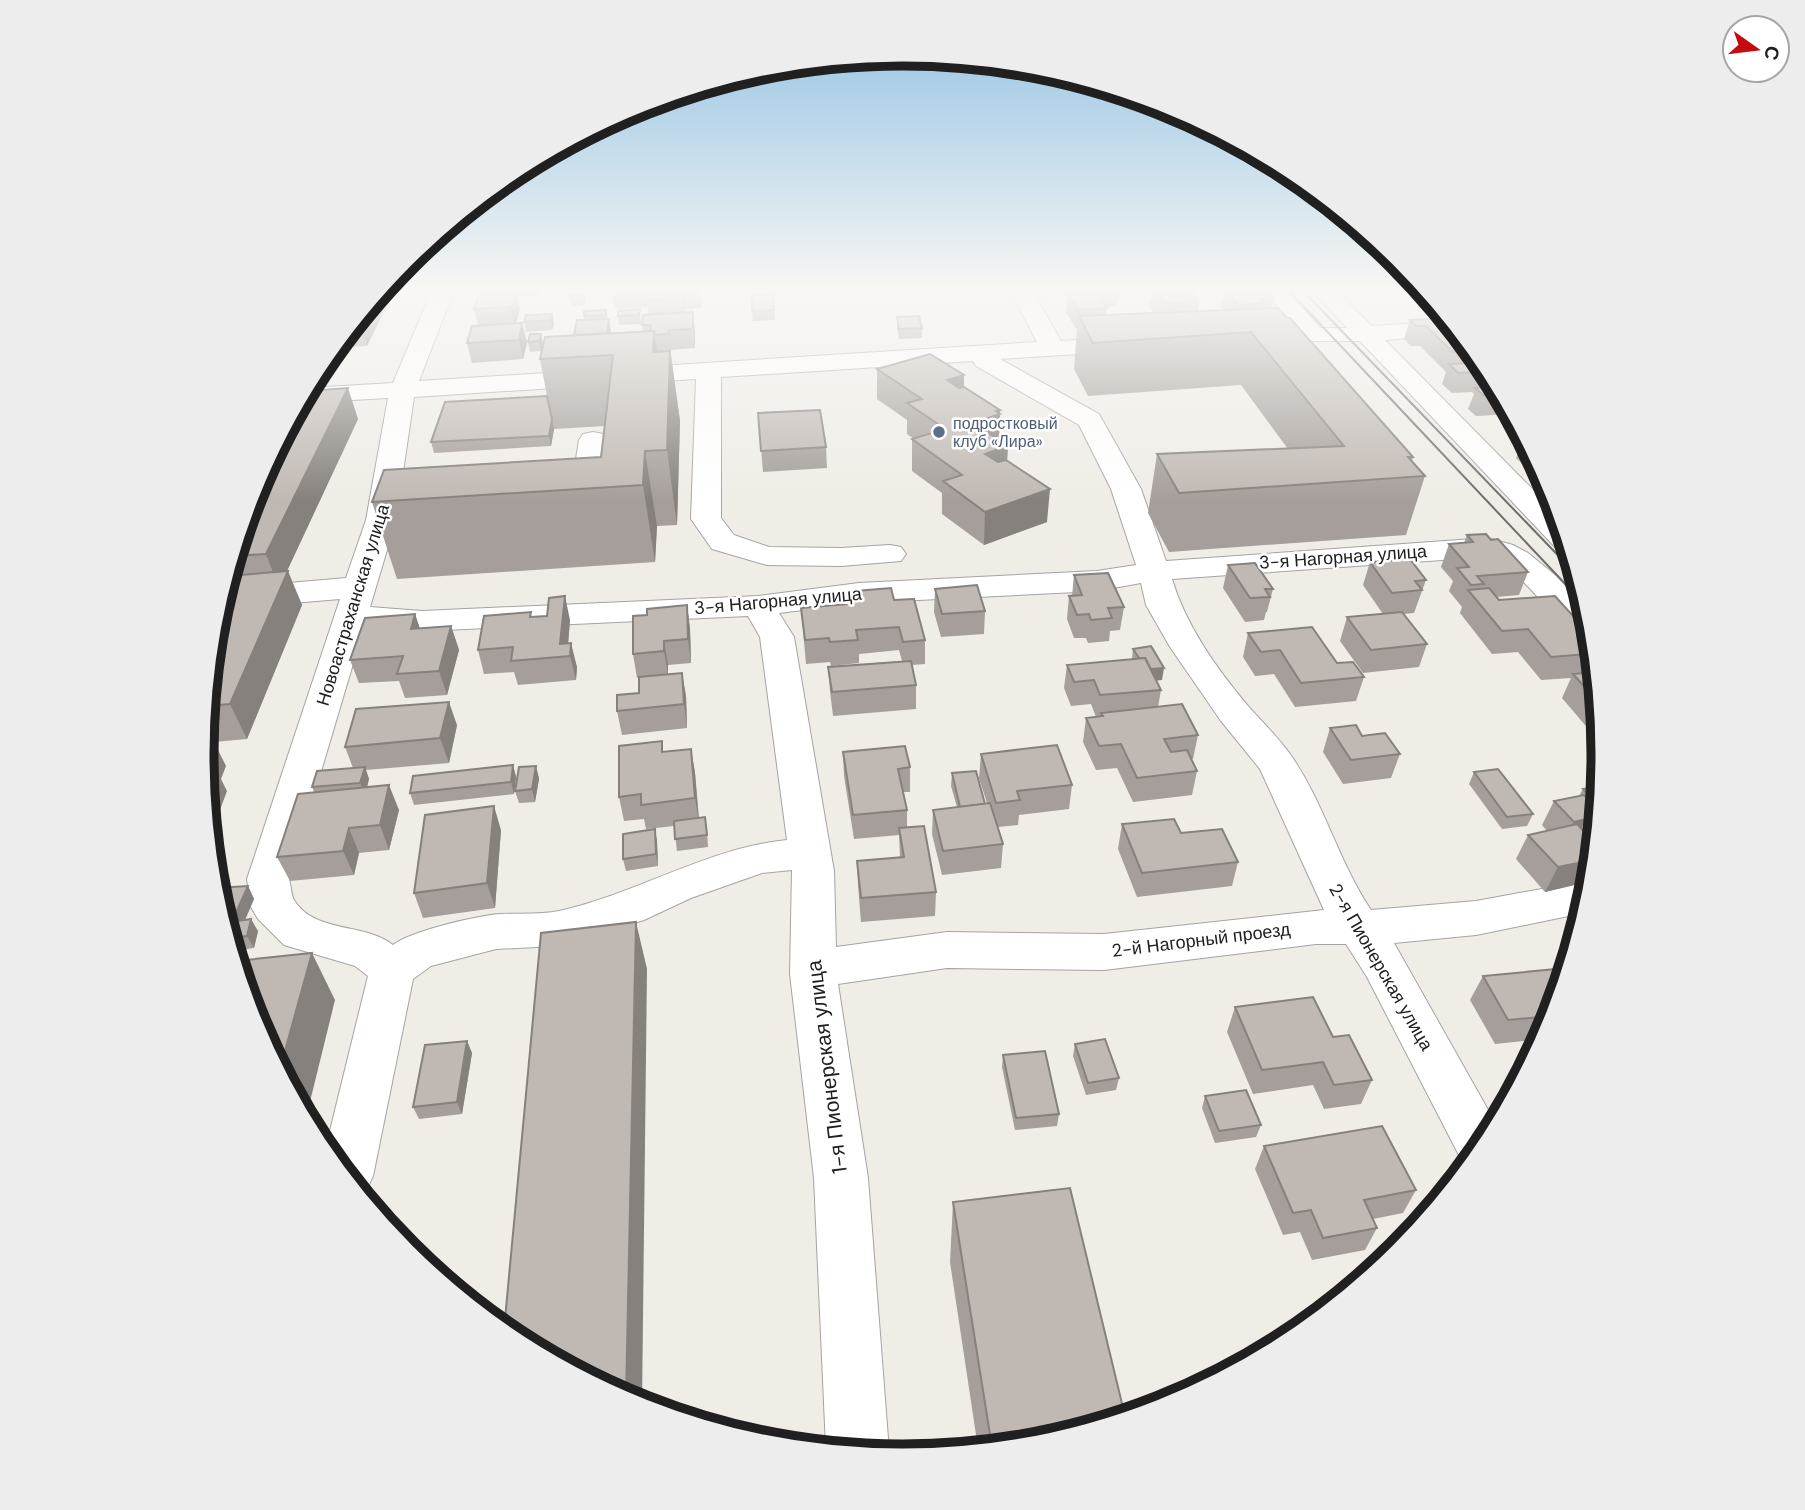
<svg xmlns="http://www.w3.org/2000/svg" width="1805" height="1510" font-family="'DM Sans',sans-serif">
<rect width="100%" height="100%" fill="#f0ede7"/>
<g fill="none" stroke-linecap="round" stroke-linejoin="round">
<!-- minor casing -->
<g stroke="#a4a4a4" stroke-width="2">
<g id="minor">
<path d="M 432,290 L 454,290 L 419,381 L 1037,342 L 1010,290 L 1032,290 L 1061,341 L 1126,337 L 1135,339 L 1138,344 L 1135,349 L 1126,351 L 1000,359 L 1099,414 L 1141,489 L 1166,561 L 1487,538 L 1513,545 L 1528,553 L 1555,575 L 1587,609 L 1592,644 L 1579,641 L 1519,577 L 1485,557 L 1172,579 C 1186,626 1217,669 1248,706 C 1262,722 1278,737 1290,754 C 1324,802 1338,861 1371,910 L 1476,901 L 1591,880 L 1583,913 L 1476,935 L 1394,943 L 1496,1124 L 1485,1145 L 1467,1166 L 1464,1165 L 1367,977 L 1346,944 L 1316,944 L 1104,970 L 947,968 L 838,984 L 868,1178 L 889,1451 L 888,1454 L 826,1448 L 814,1178 L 790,974 L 792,870 L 762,873 L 691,898 L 644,920 L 556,946 L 496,949 L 431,966 L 413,979 L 373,1176 L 365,1193 L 361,1195 L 325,1151 L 368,976 L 355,966 L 284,945 L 258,919 L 251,907 L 247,879 L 340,599 L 244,607 L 232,604 L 228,597 L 232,590 L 244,587 L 346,578 L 366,520 L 388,398 L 300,403 L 308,388 L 393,383 ZM 973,361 L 976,366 L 1079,425 L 1111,489 L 1136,565 L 1097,571 L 859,583 L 758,596 L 422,611 L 370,607 L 396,520 L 414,397 L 696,379 L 691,519 L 712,549 L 767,565 L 841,566 L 901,561 L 906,554 L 901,547 L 890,545 L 841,548 L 769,547 L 734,535 L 721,518 L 721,377 ZM 1141,583 L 1146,605 L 1170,647 L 1221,721 L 1260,769 L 1324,910 L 1104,934 L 947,932 L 836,947 L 834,871 L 794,637 L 779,613 L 859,603 L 1097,591 ZM 748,616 L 760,637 L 787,840 C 707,848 637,894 559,911 C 540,915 519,913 500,914 C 476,916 411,931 393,945 C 364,922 315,934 294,900 C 291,895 291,885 289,879 L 364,627 L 422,631 Z"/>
<polygon points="1263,290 1286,290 1320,328 1347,328 1312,290 1335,290 1372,326 1449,321 1459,334 1385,340 1558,515 1569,549 1555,547 1360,341 1244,341 1240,336 1244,331 1296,327"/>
<polygon points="593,432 603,434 607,440 598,509 594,515 583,518 572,515 568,509 579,440 583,434"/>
</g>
</g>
<!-- minor -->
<use href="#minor" fill="#fff" fill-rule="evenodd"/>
<!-- tram -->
<g stroke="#6e6e6e" stroke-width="2">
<polyline points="1288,290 1586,606"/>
<polyline points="1309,297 1576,574"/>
</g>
</g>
<!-- wall -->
<g fill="#a59e9a">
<polygon points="382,290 367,346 334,348"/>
<polygon points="541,290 540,296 517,296 520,308 516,324 522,323 527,343 523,359 472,363 467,343 478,326 474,309 481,291"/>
<polygon points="571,290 585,297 584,305 571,306 569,296"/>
<polygon points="612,290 700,290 702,308 685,309 685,313 695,332 695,348 671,350 671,354 680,421 677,525 657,526 655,562 397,579 372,502 601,457 605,426 554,429 551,446 434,453 431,442 547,396 540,359 574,335 584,320 584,316 606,310 611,333 643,331 642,325 649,315 648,307 615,309"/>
<polygon points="1049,290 1082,290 1082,291 1050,292"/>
<polygon points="1151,290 1191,290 1199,302 1198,311 1223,310 1220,305 1222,294 1208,295 1204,290 1266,290 1273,298 1271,308 1413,457 1412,461 1425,476 1406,535 1169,552 1148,513 1157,454 1288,449 1241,385 1088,396 1074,369 1077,329 1076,329 1066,312 1068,293 1096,292 1118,297 1117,306 1106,307 1106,315 1154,313 1149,307"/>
<polygon points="773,294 775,320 753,321 752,311"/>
<polygon points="640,309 641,324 619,325 618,316"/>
<polygon points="552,314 554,324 552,330 526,332 524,322"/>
<polygon points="897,317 922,328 922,338 899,339 897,327"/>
<polygon points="1410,320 1452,325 1485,366 1511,414 1476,416 1468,409 1474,394 1472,392 1452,393 1442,384 1446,372 1420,346 1411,346 1404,339"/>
<polygon points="541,334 543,344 541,351 530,352 528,342"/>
<polygon points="877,369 964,375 964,387 1000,410 999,440 1008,446 1007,460 1047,522 984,545 942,514 942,493 912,471 912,439 914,439 907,434 907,420 877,399"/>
<polygon points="758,413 826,447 827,468 763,472"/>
<polygon points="358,419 287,571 302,605 247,739 203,743 215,618 255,486"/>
<polygon points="1520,447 1528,447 1540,469 1529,470 1516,458"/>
<polygon points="1467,535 1491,540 1528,572 1519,595 1496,597 1499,600 1592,637 1593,651 1590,657 1594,656 1602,745 1562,698 1571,678 1541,680 1518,652 1492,654 1460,613 1462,607 1449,591 1453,581 1441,567 1449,544 1464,543"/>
<polygon points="1370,562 1426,580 1414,613 1404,614 1427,644 1419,667 1363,673 1340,641 1347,617 1383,614 1363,585"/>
<polygon points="1228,565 1273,589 1267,612 1266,612 1264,620 1245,622 1223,588"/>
<polygon points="1074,575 1124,607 1120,630 1110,631 1109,641 1088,643 1086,638 1074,638 1067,619 1069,596 1072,596"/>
<polygon points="935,589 985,611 984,634 941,637 934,612"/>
<polygon points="844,592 894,600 925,640 925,664 912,665 916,685 916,709 833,716 830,691 828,667 902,661 899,650 859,654 859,663 831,666 830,662 806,664 801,608 845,604"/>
<polygon points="687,605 690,629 691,663 668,665 668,674 682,673 686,696 687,728 622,735 617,711 639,693 639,677 637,678 633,654 647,615"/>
<polygon points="415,614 420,629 451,626 459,650 447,695 405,698 399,681 359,683 350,660"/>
<polygon points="532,617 570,620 568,644 577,667 576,680 518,685 514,672 484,674 478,650"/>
<polygon points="1248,633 1337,663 1364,677 1356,701 1295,707 1274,674 1255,676 1243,657"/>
<polygon points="1133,649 1162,680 1156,680 1161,690 1158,707 1198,735 1193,759 1191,759 1197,771 1192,795 1133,802 1117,768 1096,770 1083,742 1086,718 1096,717 1091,704 1071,706 1064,688 1067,665 1132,659"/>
<polygon points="457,725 449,763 366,770 369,779 367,787 399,810 389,850 359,853 354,875 290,881 277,857 314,792 312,787 353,768 345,747"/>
<polygon points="1330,728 1362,736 1400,754 1391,778 1343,784 1323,752"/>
<polygon points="691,749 695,773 699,818 707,829 708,847 677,851 674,826 646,829 644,819 624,821 619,797 664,752"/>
<polygon points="1596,751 1603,755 1601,775 1599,775 1590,763"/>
<polygon points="843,752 910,767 910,792 903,792 907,810 907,828 936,892 935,916 861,922 858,885 857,861 900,857 899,835 854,839 844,776"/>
<polygon points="981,754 1072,785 1069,809 1019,815 1018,825 998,827 1003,844 1001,868 942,875 932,834 933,810 957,807 951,786 952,773 985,804 987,803 979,778"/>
<polygon points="513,765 516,777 514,794 414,805 410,793"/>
<polygon points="536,766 539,779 535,802 519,803 515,791"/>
<polygon points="1474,772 1533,814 1527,826 1502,829 1469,784"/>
<polygon points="1600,787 1591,881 1545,892 1516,859 1528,835 1547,831 1542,825 1554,801 1579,796 1583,789"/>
<polygon points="1122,824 1181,833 1238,862 1232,886 1137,897 1118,849"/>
<polygon points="655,829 657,842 658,866 626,871 623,859"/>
<polygon points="501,830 495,908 423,918 414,893"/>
<polygon points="248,886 254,899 245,920 258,931 254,948 233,951 215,891"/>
<polygon points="1567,968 1550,1024 1541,1039 1495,1044 1470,1000 1483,976"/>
<polygon points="1235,1007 1333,1037 1372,1080 1361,1104 1324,1109 1313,1085 1253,1094 1227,1032"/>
<polygon points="467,1041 472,1053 462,1114 419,1119 413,1107"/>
<polygon points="1075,1044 1119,1078 1116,1090 1086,1095 1073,1056"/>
<polygon points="1003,1055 1059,1114 1057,1126 1015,1130 1002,1067"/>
<polygon points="1205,1096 1261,1125 1256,1137 1215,1143 1202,1108"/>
<polygon points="1264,1146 1416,1190 1403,1213 1373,1219 1377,1228 1365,1250 1312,1260 1300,1232 1283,1235 1255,1169"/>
<polygon points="953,1202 1125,1416 1039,1442 978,1448 950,1262"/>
</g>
<!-- shaded-wall -->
<g fill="#86817d">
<polygon points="382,290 395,290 367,346 358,319"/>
<polygon points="516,290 520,308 515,327 511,307"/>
<polygon points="583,290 585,297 584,305 582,296"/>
<polygon points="683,290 685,309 685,321 683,301"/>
<polygon points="693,312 695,332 695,348 693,329"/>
<polygon points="552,314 554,324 552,330 550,320"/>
<polygon points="609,319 612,338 607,335"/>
<polygon points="522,323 527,343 523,359 519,340"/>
<polygon points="654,331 664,400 653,352"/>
<polygon points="541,334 543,344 541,351 539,341"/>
<polygon points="670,351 680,421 677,525 667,450"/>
<polygon points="964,375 963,405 947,380"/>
<polygon points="348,388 358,419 279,588 266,554"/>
<polygon points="1000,410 999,441 973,423"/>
<polygon points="552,419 554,429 551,446 549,436"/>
<polygon points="1008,446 1006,478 985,454"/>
<polygon points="645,451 657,526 655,562 643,485"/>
<polygon points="1050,489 1047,522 984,545 985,512"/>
<polygon points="288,571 302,605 247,739 230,704"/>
<polygon points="565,596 570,620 567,657 560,644"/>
<polygon points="687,605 690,629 691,663 688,639"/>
<polygon points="415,614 423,638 411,629"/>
<polygon points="451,626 459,650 447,695 439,671"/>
<polygon points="664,641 668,665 668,675 664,651"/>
<polygon points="571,643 577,667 576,680 570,656"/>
<polygon points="1164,668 1162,680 1144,682 1146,670"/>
<polygon points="682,673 686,696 687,728 684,704"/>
<polygon points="449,702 457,725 449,763 440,738"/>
<polygon points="214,742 226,766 221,779 227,791 210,837 202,755 203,745"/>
<polygon points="691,749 695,773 699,822 695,798"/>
<polygon points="513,765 516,777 514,794 511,782"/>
<polygon points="536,766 539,779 535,802 532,789"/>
<polygon points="365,767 369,779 365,795 360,783"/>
<polygon points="389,785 399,810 389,850 380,825"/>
<polygon points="494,806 501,830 495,908 487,883"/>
<polygon points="1586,819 1573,843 1561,846 1574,822"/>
<polygon points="349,828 359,853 354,875 343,851"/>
<polygon points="655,829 657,842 658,866 656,854"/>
<polygon points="1593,860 1591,881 1545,892 1558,867"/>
<polygon points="248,886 254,899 241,929 234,917"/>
<polygon points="251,919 258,931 254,948 247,936"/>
<polygon points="636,922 647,969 642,1405 626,1398"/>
<polygon points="312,953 335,1000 306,1118 280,1069"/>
<polygon points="467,1041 472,1053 462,1114 457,1102"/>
</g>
<!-- building -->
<g fill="#c0b8b3" stroke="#86817d" stroke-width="2">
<polygon points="516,290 511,307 474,309 481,291"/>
<polygon points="571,290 583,290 582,296 569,296"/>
<polygon points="648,290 683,290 683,301 664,302 664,299 647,300"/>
<polygon points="1153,290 1191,290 1199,302 1166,303 1161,297 1158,297"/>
<polygon points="1226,290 1266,290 1273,298 1262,299 1265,303 1238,305"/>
<polygon points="1096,291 1107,308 1078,310 1068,293"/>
<polygon points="1114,291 1118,297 1100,298 1096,292"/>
<polygon points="773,294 774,310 752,311 752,295"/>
<polygon points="1278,308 1287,318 1290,318 1413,457 1408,457 1425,476 1179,493 1157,454 1344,446 1251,332 1093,343 1079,316"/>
<polygon points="640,309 639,315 618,316 618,311"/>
<polygon points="606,310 606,315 584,316 584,311"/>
<polygon points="693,312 693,329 669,330 668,334 655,335 654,331 651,331 651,325 642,325 643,315"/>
<polygon points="552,314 550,320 524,322 526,315"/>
<polygon points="919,316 922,328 899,329 897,317"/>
<polygon points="1440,318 1447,325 1452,325 1466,342 1464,342 1473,351 1453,352 1426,326 1416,326 1410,320"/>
<polygon points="609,319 607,333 574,335 577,320"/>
<polygon points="522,323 519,340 467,343 472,326"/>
<polygon points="654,331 653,352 670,351 667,450 645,451 643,485 372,502 384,470 601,457 613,355 540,359 545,337"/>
<polygon points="530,334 541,334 539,341 528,342"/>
<polygon points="930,354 964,375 947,380 959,388 964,387 1000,410 996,411 1000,414 973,423 1008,446 985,454 998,462 1006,460 1050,489 985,512 943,481 962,475 912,439 945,429 907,403 922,399 877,369"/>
<polygon points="1482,362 1485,366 1500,394 1483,395 1475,388 1496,387 1479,372 1458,373 1449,364"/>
<polygon points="348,388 266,554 234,556 255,486 307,391"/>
<polygon points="547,396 552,419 549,436 431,442 445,402"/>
<polygon points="820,410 826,447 761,451 758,413"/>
<polygon points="1520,447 1528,447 1535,459 1533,459"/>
<polygon points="1486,534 1491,540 1498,539 1528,572 1477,576 1484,584 1471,585 1457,568 1469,567 1449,544 1473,542 1467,535"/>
<polygon points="1410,559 1426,580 1415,581 1422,590 1392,593 1370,562"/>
<polygon points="1255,563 1273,589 1265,589 1270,597 1250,598 1228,565"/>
<polygon points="288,571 230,704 207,706 215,618 228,576"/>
<polygon points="1108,573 1124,607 1108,608 1112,618 1091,620 1089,614 1077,615 1069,596 1082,595 1074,575"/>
<polygon points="977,585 985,611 942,614 935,589"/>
<polygon points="891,588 894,600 914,599 925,640 903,642 899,627 856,630 858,640 830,642 829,638 805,640 801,608 846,604 844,592"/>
<polygon points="1489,588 1499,600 1555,596 1592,637 1592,643 1579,644 1588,654 1551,657 1528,629 1502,631 1468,590"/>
<polygon points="565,596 560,644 571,643 570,656 511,661 513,647 478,650 484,616 531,612 530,617 547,616 549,598"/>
<polygon points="687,605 688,639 664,641 664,651 633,654 633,616 647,615 647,609"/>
<polygon points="1402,612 1427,644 1371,650 1347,617"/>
<polygon points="415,614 411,629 451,626 439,671 397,674 403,656 350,660 365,618"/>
<polygon points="1312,627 1337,663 1353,662 1364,677 1301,683 1280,650 1261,652 1248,633"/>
<polygon points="1151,646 1164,668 1151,669 1145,658 1139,658 1133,649"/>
<polygon points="1594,656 1595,672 1591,672 1584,663 1586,657"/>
<polygon points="1145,658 1161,690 1100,695 1094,680 1074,682 1067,665"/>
<polygon points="911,661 916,685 832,692 828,667"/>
<polygon points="1595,672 1598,702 1573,674"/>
<polygon points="682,673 684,704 617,711 617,695 639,693 639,677"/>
<polygon points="449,702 440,738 345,747 356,709"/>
<polygon points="1182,704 1198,735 1164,739 1171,752 1187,750 1197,771 1137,778 1121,744 1099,746 1086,718 1103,716 1101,713"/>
<polygon points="1356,725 1362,736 1385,733 1400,754 1351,760 1330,728"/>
<polygon points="662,741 662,752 691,749 695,798 641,805 641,794 619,797 619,746"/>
<polygon points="214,742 209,755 203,745 203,743"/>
<polygon points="1057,745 1072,785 1017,791 1020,800 996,803 981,754"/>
<polygon points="905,746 910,767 898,769 907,810 853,815 843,752"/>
<polygon points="1603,750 1603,760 1596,751"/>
<polygon points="513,765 511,782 410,793 413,776"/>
<polygon points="536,766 532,789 515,791 519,767"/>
<polygon points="365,767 360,783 312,787 317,771"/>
<polygon points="1498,769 1533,814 1507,817 1474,772"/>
<polygon points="976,771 985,804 960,807 952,773"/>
<polygon points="389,785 380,825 349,828 343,851 277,857 298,794"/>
<polygon points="1599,787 1600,787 1598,806 1583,789"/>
<polygon points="1584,795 1598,809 1596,829 1586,819 1574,822 1554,801"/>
<polygon points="990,803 1003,844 943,851 933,810"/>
<polygon points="494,806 487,883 414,893 425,815"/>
<polygon points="705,817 707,835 675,839 674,821"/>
<polygon points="1174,819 1181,833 1222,829 1238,862 1142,873 1122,824"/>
<polygon points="1577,824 1586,834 1596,832 1593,860 1558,867 1528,835"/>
<polygon points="924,826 936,892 861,898 857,861 904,857 899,828"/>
<polygon points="655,829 656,854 623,859 623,834"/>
<polygon points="248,886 234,917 223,918 215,888"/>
<polygon points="251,919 247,936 229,938 225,923"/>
<polygon points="636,922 626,1398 513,1337 504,1330 541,933"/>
<polygon points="312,953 280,1069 255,1023 236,961"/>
<polygon points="1567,968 1552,1016 1508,1020 1483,976"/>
<polygon points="1313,997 1333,1037 1349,1035 1372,1080 1334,1085 1323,1062 1262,1070 1235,1007"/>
<polygon points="1105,1039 1119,1078 1088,1083 1075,1044"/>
<polygon points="467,1041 457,1102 413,1107 425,1045"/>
<polygon points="1045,1051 1059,1114 1016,1118 1003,1055"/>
<polygon points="1246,1090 1261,1125 1219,1131 1205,1096"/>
<polygon points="1382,1126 1416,1190 1364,1200 1377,1228 1323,1238 1311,1210 1293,1213 1264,1146"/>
<polygon points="1070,1188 1125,1416 1116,1418 1116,1419 1039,1442 992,1447 953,1202"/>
</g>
<!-- sky -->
<linearGradient id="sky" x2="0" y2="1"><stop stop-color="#8fc0e3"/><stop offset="0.58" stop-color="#f8f7f4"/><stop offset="1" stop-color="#f8f7f4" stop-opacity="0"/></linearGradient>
<rect width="1805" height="501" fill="url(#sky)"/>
<!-- markers -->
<circle fill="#5c6f8a" stroke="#fff" stroke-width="2.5" cx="939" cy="432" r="7"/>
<g text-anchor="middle" stroke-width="5" stroke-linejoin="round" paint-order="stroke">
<!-- far-service labels -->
<g font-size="16" fill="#4e5e75" stroke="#fff" text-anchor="start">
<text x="953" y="429">подростковый<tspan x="953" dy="18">клуб «Лира»</tspan></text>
</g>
<!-- street labels -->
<g font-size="18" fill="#202020" stroke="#fff">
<text transform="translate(1343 557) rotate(-4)" y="6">3-я Нагорная улица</text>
<text transform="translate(778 601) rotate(-5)" y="6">3-я Нагорная улица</text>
<text transform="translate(353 605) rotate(-73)" y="6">Новоастраханская улица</text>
<text transform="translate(1201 940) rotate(-7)" y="6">2-й Нагорный проезд</text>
<text transform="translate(1381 967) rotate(60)" y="6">2-я Пионерская улица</text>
</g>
<!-- near-street labels -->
<g font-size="21" fill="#202020" stroke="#fff">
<text transform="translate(827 1067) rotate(-97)" y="7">1-я Пионерская улица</text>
</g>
</g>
<!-- crop -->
<path d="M0 0H1805V1510H0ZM902 66H903A688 688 0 0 1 1591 754V756A688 688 0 0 1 903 1444H902A688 688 0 0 1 214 756V754A688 688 0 0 1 902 66Z" fill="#ededed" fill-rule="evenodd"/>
<path fill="none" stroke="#202020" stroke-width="9" d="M902 66H903A688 688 0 0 1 1591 754V756A688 688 0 0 1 903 1444H902A688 688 0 0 1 214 756V754A688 688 0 0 1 902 66Z"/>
<!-- north arrow -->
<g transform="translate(1756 49) rotate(104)"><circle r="33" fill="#ffffff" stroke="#a6a6a6" stroke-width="2"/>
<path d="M0-5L12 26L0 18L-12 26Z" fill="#c50b12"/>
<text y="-10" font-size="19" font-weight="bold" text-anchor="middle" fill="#202020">С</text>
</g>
</svg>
